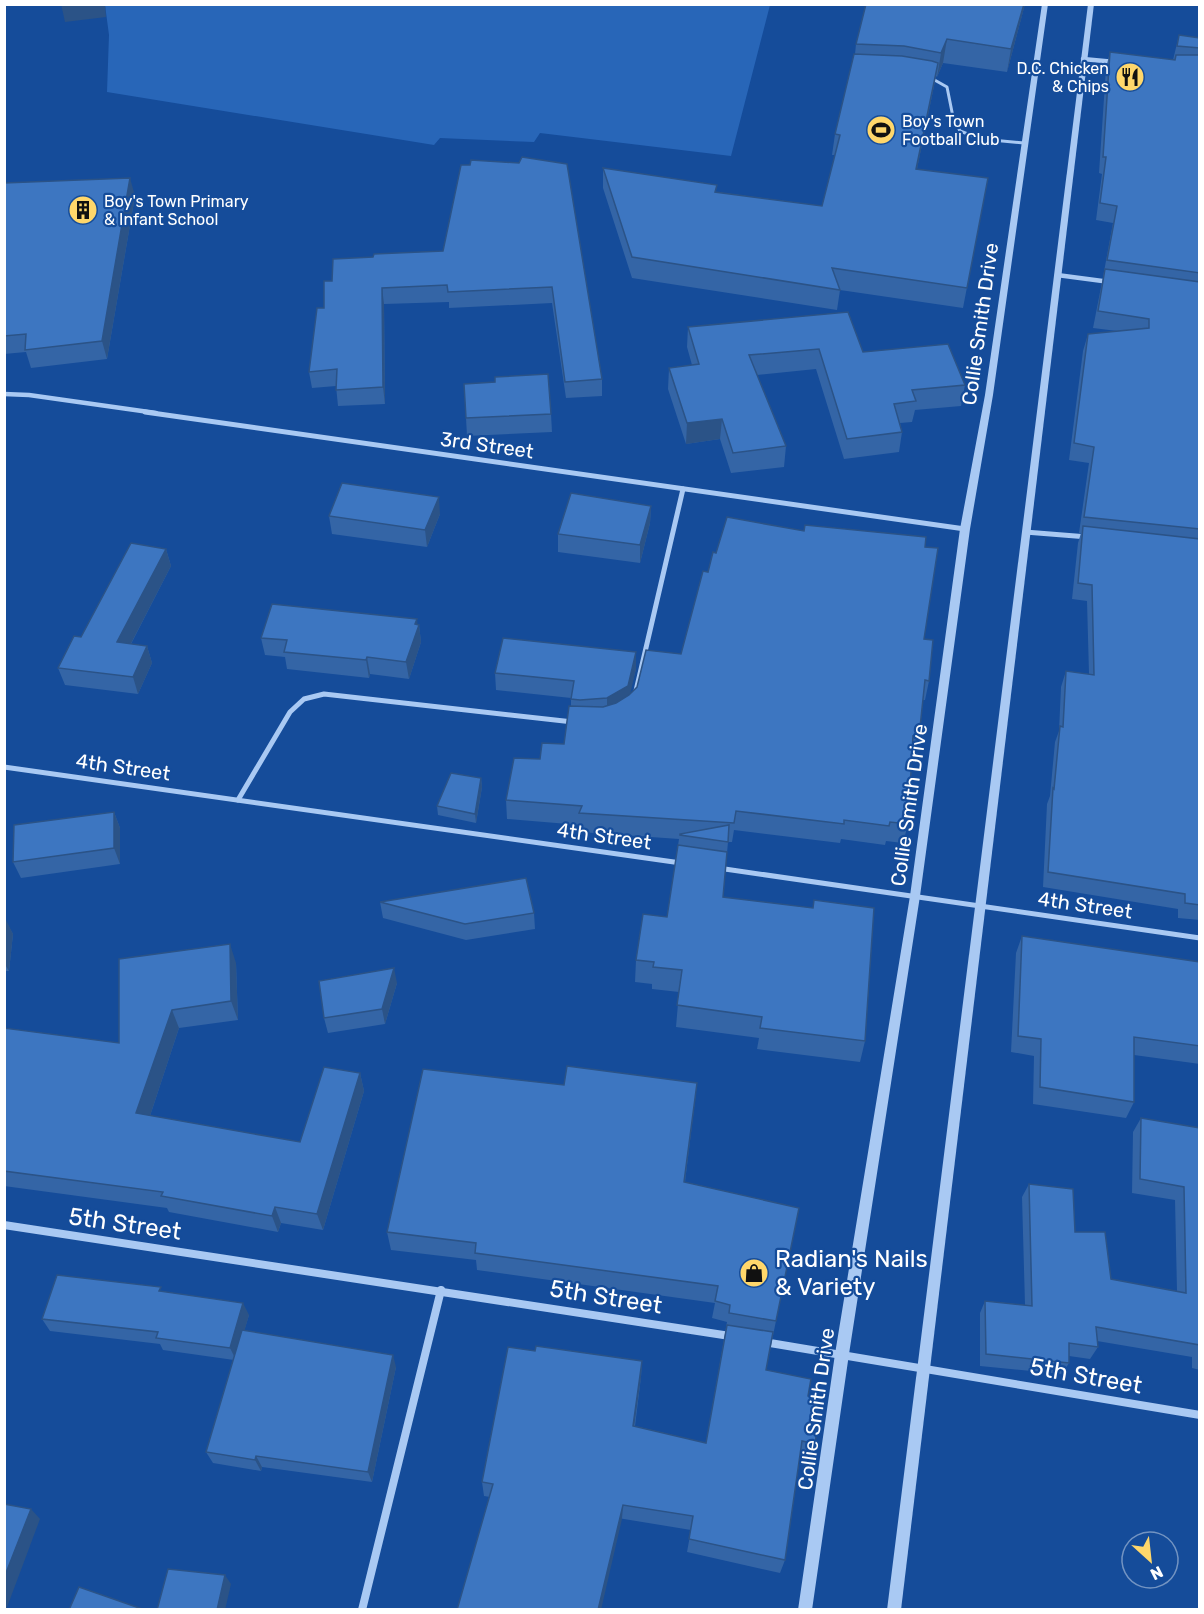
<svg xmlns="http://www.w3.org/2000/svg" width="1204" height="1614" font-family="Rubik,sans-serif">
<rect width="100%" height="100%" fill="#154c9a"/>
<!-- green -->
<polygon fill="#2866b8" points="105,5 105,4 770,5 731,156 540,133 534,142 440,138 434,145 107,92 109,35"/>
<g fill="none" stroke-linecap="round" stroke-linejoin="round">
<!-- service -->
<polyline stroke="#a9c9f3" stroke-width="3" points="931,78 947,87 953,117 960,131 981,139 1024,143"/>
<!-- minor-far2 -->
<g stroke="#a9c9f3" stroke-width="4.5">
<polyline points="1083,59 1115,62"/>
<polyline points="1057,275 1110,282"/>
<polyline points="4,394 29,395 156,413"/>
</g>
<!-- minor-far1 -->
<g stroke="#a9c9f3" stroke-width="5">
<polyline points="145,412 965,529"/>
<polyline points="1025,532 1088,537"/>
<polyline points="635,695 683,489"/>
<polyline points="4,767 681,863"/>
<polyline points="238,800 290,712 304,699 324,694 573,722"/>
<polyline points="718,868 1200,938"/>
</g>
<!-- minor -->
<g stroke="#a9c9f3" stroke-width="8">
<polyline points="4,1225 730,1336"/>
<polyline points="764,1342 1200,1415"/>
<polyline points="362,1610 441,1290"/>
</g>
<!-- tertiary -->
<g fill="#a9c9f3" fill-rule="evenodd">
<polygon points="1042,4 1048,4 993,395 970,529 920,896 849,1354 812,1610 798,1610 835,1354 910,896 960,529 985,395"/>
<polygon points="1088,4 1094,4 901,1610 887,1610"/>
</g>
</g>
<!-- wall -->
<g fill="#3465a6">
<polygon points="1025,4 1007,72 943,63 937,77 936,76 917,169 988,178 963,308 840,290 837,310 632,278 603,188 603,168 717,192 822,206 835,155 832,155 835,134 855,54 856,44"/>
<polygon points="1179,35 1200,38 1200,920 1178,918 1178,909 1043,887 1047,804 1050,796 1055,742 1059,731 1061,687 1066,671 1089,674 1087,601 1072,599 1078,543 1081,533 1079,533 1089,463 1069,460 1083,351 1088,334 1117,331 1093,328 1103,277 1113,223 1096,220 1102,174 1099,173 1106,68 1110,52 1173,60"/>
<polygon points="519,163 602,379 602,396 566,398 552,303 449,308 449,302 384,304 385,404 338,406 336,386 312,388 309,372 324,308 332,281 373,257 443,251 470,165"/>
<polygon points="4,183 135,196 107,359 31,368 26,352 4,354"/>
<polygon points="688,327 863,352 965,385 961,406 915,410 912,422 900,423 902,432 899,452 844,459 816,369 757,375 786,446 784,467 731,473 720,439 686,444 668,389 669,368 692,365 687,347"/>
<polygon points="551,414 552,432 467,436 466,418"/>
<polygon points="651,506 650,523 640,563 558,552 558,534"/>
<polygon points="440,514 427,547 332,534 329,516"/>
<polygon points="804,531 925,547 924,639 929,681 925,700 923,700 919,737 915,756 912,756 908,824 903,843 886,841 885,845 841,839 840,843 734,830 732,842 728,842 723,897 865,1041 860,1062 757,1049 759,1038 676,1027 679,992 652,989 652,984 635,982 636,960 667,917 679,839 580,832 580,825 507,819 506,800 540,759 564,744 571,706 571,698 496,690 495,673 636,652 636,669 629,695 681,654 708,572 716,553"/>
<polygon points="166,549 171,566 131,644 147,646 152,663 138,694 65,685 58,668 81,637"/>
<polygon points="419,625 421,642 409,679 370,674 369,678 287,669 285,657 265,655 261,638"/>
<polygon points="481,778 482,787 476,823 438,815 437,806"/>
<polygon points="114,812 120,828 120,864 21,878 13,862"/>
<polygon points="380,902 534,913 535,929 466,940 383,918"/>
<polygon points="4,918 13,934 9,971 4,971"/>
<polygon points="1022,936 1200,962 1200,1064 1134,1055 1134,1102 1126,1118 1033,1104 1034,1056 1011,1052 1016,953"/>
<polygon points="236,963 238,1020 179,1028 150,1116 300,1142 360,1073 364,1091 323,1230 281,1223 278,1232 169,1212 167,1208 4,1186 4,1028 119,1043"/>
<polygon points="397,983 385,1024 328,1033 324,1018"/>
<polygon points="697,1083 685,1182 799,1208 766,1370 808,1396 815,1444 811,1459 800,1456 785,1560 780,1573 687,1552 691,1530 484,1496 482,1482 535,1351 642,1361 641,1377 635,1426 706,1443 727,1322 712,1318 715,1303 477,1270 476,1260 391,1250 387,1232 564,1085"/>
<polygon points="1141,1118 1200,1128 1200,1370 1192,1368 1192,1357 1097,1341 1098,1347 1090,1359 1069,1356 1069,1363 1062,1374 980,1366 980,1313 985,1301 1025,1305 1022,1197 1029,1184 1075,1232 1111,1279 1177,1291 1175,1200 1132,1193 1133,1132"/>
<polygon points="163,1291 249,1315 244,1331 396,1367 372,1482 262,1467 261,1471 213,1463 206,1452 234,1360 163,1350 160,1344 50,1331 42,1319"/>
</g>
<!-- shaded-wall -->
<g fill="#2b5387">
<polygon points="61,4 105,4 106,17 65,22"/>
<polygon points="1024,4 1025,4 1007,72 1011,49"/>
<polygon points="947,39 943,63 937,77 941,53"/>
<polygon points="938,63 934,83 913,189 916,169"/>
<polygon points="130,178 135,196 107,359 102,341"/>
<polygon points="382,288 384,304 385,404 383,387"/>
<polygon points="722,419 720,439 686,444 687,423"/>
<polygon points="439,497 440,514 427,547 425,530"/>
<polygon points="651,506 650,523 640,563 640,545"/>
<polygon points="166,549 171,566 123,659 117,642"/>
<polygon points="417,619 418,628 419,625 421,642 409,679 406,662"/>
<polygon points="147,646 152,663 138,694 133,677"/>
<polygon points="636,652 636,669 628,703 607,715 607,698"/>
<polygon points="367,657 370,674 369,678 366,660"/>
<polygon points="481,778 482,787 476,823 475,814"/>
<polygon points="114,812 120,828 120,864 114,848"/>
<polygon points="5,918 13,934 9,971 4,963"/>
<polygon points="230,944 236,963 238,1020 231,1001"/>
<polygon points="394,968 397,983 385,1024 382,1009"/>
<polygon points="172,1010 179,1028 145,1131 136,1113"/>
<polygon points="360,1073 364,1091 323,1230 317,1214"/>
<polygon points="697,1083 695,1103 682,1200 684,1182"/>
<polygon points="275,1207 281,1223 278,1232 272,1216"/>
<polygon points="243,1303 249,1315 236,1360 230,1348"/>
<polygon points="393,1355 396,1367 372,1482 368,1472"/>
<polygon points="642,1361 641,1377 632,1441 633,1426"/>
<polygon points="256,1456 262,1467 261,1471 255,1460"/>
<polygon points="623,1505 622,1519 601,1610 598,1610"/>
<polygon points="31,1509 40,1519 6,1610 4,1610 4,1578"/>
<polygon points="225,1575 231,1584 225,1610 217,1610"/>
</g>
<!-- building -->
<g fill="#3d76c1" stroke="#2b5387" stroke-width="1.5">
<polygon points="866,4 1024,4 1011,49 947,39 941,53 904,46 856,44"/>
<polygon points="1179,35 1200,38 1200,48 1177,46"/>
<polygon points="1110,52 1175,60 1176,55 1200,55 1200,273 1107,260 1117,206 1100,203 1106,157 1103,157"/>
<polygon points="854,54 902,56 932,61 938,63 916,169 988,178 967,288 832,268 840,290 632,257 603,168 717,185 715,192 822,206 840,135 835,134"/>
<polygon points="522,157 567,164 602,379 565,382 552,287 448,292 447,285 382,288 383,387 336,390 337,369 309,372 317,308 324,308 324,281 332,281 333,259 373,257 374,254 443,251 461,165 470,165 471,160 519,163"/>
<polygon points="130,178 102,341 25,350 26,334 4,336 4,183"/>
<polygon points="1105,269 1200,282 1200,529 1084,517 1094,447 1074,443 1088,334 1149,328 1149,319 1098,311"/>
<polygon points="848,312 863,352 948,344 965,385 912,390 916,401 894,404 902,432 847,439 819,349 749,355 786,446 733,453 722,419 687,423 669,368 699,364 688,327"/>
<polygon points="548,374 551,414 466,418 464,384 495,382 495,377"/>
<polygon points="342,483 439,497 425,530 329,516"/>
<polygon points="571,493 651,506 640,545 558,534"/>
<polygon points="727,517 804,531 805,525 926,537 925,547 938,548 924,639 933,640 929,681 925,680 919,737 913,736 908,824 890,822 889,826 844,820 844,824 736,811 734,823 579,813 582,806 506,800 514,758 540,759 542,743 564,744 569,706 603,707 616,703 629,695 637,687 646,650 681,654 703,571 708,572 713,552 716,553"/>
<polygon points="1083,526 1200,539 1200,905 1185,903 1185,894 1048,872 1053,788 1054,789 1060,726 1063,727 1066,671 1094,675 1092,585 1078,583"/>
<polygon points="131,543 166,549 117,642 147,646 133,677 58,668 74,636 81,637"/>
<polygon points="272,604 417,619 415,624 419,625 406,662 367,657 366,660 284,652 287,640 261,638"/>
<polygon points="503,638 636,652 628,686 607,698 580,700 571,699 574,681 495,673"/>
<polygon points="451,773 481,778 475,814 437,806"/>
<polygon points="114,812 114,848 13,862 14,825"/>
<polygon points="729,825 728,842 680,835 680,834"/>
<polygon points="678,845 727,852 723,897 813,908 814,900 874,908 865,1041 760,1028 762,1017 677,1005 682,970 653,967 654,962 636,960 643,914 667,917"/>
<polygon points="526,878 534,913 465,924 380,902"/>
<polygon points="1022,936 1200,962 1200,1046 1134,1037 1134,1102 1040,1087 1041,1039 1018,1036"/>
<polygon points="230,944 231,1001 172,1010 136,1113 300,1142 324,1067 360,1073 317,1214 275,1207 272,1216 161,1196 163,1192 4,1171 4,1028 119,1043 119,959"/>
<polygon points="394,968 382,1009 324,1018 319,981"/>
<polygon points="567,1066 697,1083 684,1182 799,1208 776,1321 729,1313 730,1305 715,1301 718,1286 475,1253 476,1243 387,1232 423,1069 564,1085"/>
<polygon points="1141,1118 1200,1128 1200,1345 1096,1327 1098,1347 1069,1343 1069,1363 986,1354 985,1301 1032,1306 1029,1184 1073,1189 1075,1232 1105,1232 1111,1279 1186,1293 1184,1187 1140,1179"/>
<polygon points="57,1275 161,1287 159,1291 243,1303 230,1348 156,1338 158,1332 42,1319"/>
<polygon points="727,1325 773,1332 766,1370 811,1379 808,1396 821,1399 815,1444 802,1441 785,1560 689,1539 693,1516 623,1505 598,1610 457,1610 493,1484 482,1482 508,1347 535,1351 536,1346 642,1361 633,1426 706,1443"/>
<polygon points="242,1330 393,1355 368,1472 256,1456 255,1460 206,1452"/>
<polygon points="4,1504 31,1509 4,1578"/>
<polygon points="168,1569 225,1575 217,1610 157,1610"/>
<polygon points="79,1587 145,1610 69,1610"/>
</g>
<!-- icons -->
<defs>
<g id="restaurant-disc" transform="scale(1.5)"><circle r="9.5" fill="#ffd76b" stroke="#154c9a"/><path d="M-5-6h1v4h1v-4h1v4h1v-4h1v5L-1.5 .5V6h-2V.5L-5-1ZM5-6V6H3V1.5H1.5Q1.5-4 5-6Z" fill="#111"/></g>
<g id="stadium-disc" transform="scale(1.5)"><circle r="9.5" fill="#ffd76b" stroke="#154c9a"/><path d="M0-5a6.5 5 0 1 0 0 10a6.5 5 0 1 0 0-10ZM-3.5-1.8h7v3.6h-7Z" fill="#111"/></g>
<g id="building-disc" transform="scale(1.5)"><circle r="9.5" fill="#ffd76b" stroke="#154c9a"/><path d="M-4-6H4V6H1V3H-1V6H-4ZM-2.5-4.3h1.7v1.8h-1.7ZM.8-4.3h1.7v1.8H.8ZM-2.5-1h1.7V.8h-1.7ZM.8-1h1.7V.8H.8Z" fill="#111"/></g>
<g id="shop-disc" transform="scale(1.5)"><circle r="9.5" fill="#ffd76b" stroke="#154c9a"/><path d="M-5-2.5h2.3a2.7 3.5 0 0 1 5.4 0H5L5.5 6h-11ZM-1.5-2.5h3a1.5 2.3 0 0 0-3 0Z" fill="#111"/></g>
</defs>
<g fill-rule="evenodd">
<use href="#restaurant-disc" x="1130" y="77"/>
<use href="#stadium-disc" x="881" y="130"/>
<use href="#building-disc" x="83" y="210"/>
<use href="#shop-disc" x="754" y="1273"/>
</g>
<g text-anchor="middle" stroke-width="4.5" stroke-linejoin="round" paint-order="stroke">
<!-- far-poi labels -->
<g font-size="16" fill="#fff" stroke="#154c9a" text-anchor="start">
<text x="1109" y="74" text-anchor="end">D.C. Chicken<tspan x="1109" dy="18">&amp; Chips</tspan></text>
<text x="902" y="127">Boy's Town<tspan x="902" dy="18">Football Club</tspan></text>
<text x="104" y="207">Boy's Town Primary<tspan x="104" dy="18">&amp; Infant School</tspan></text>
</g>
<!-- street labels -->
<g font-size="20" fill="#fff" stroke="#154c9a">
<text transform="translate(980 324) rotate(-82)" y="7">Collie Smith Drive</text>
<text transform="translate(487 445) rotate(8)" y="7">3rd Street</text>
<text transform="translate(123 767) rotate(8)" y="7">4th Street</text>
<text transform="translate(909 805) rotate(-82)" y="7">Collie Smith Drive</text>
<text transform="translate(604 836) rotate(8)" y="7">4th Street</text>
<text transform="translate(1085 905) rotate(8)" y="7">4th Street</text>
<text transform="translate(816 1409) rotate(-82)" y="7">Collie Smith Drive</text>
</g>
<!-- near-street labels -->
<g font-size="24" fill="#fff" stroke="#154c9a">
<text transform="translate(125 1224) rotate(8)" y="8">5th Street</text>
<text transform="translate(606 1297) rotate(9)" y="8">5th Street</text>
<text transform="translate(1086 1376) rotate(10)" y="8">5th Street</text>
</g>
<!-- near-poi labels -->
<g font-size="24" fill="#fff" stroke="#154c9a" text-anchor="start">
<text x="775" y="1267">Radian's Nails<tspan x="775" dy="28">&amp; Variety</tspan></text>
</g>
</g>
<!-- border -->
<rect width="1204" height="1614" fill="none" stroke="#ffffff" stroke-width="12"/>
<!-- north arrow -->
<g transform="translate(1150 1560) rotate(153)"><circle r="28" fill="#154c9a" stroke="#7394c2" stroke-width="1.5"/>
<path d="M0-4.5L10 22L0 15L-10 22Z" fill="#ffd76b"/>
<text y="-9" font-size="16" font-weight="bold" text-anchor="middle" fill="#ffffff">N</text>
</g>
</svg>
